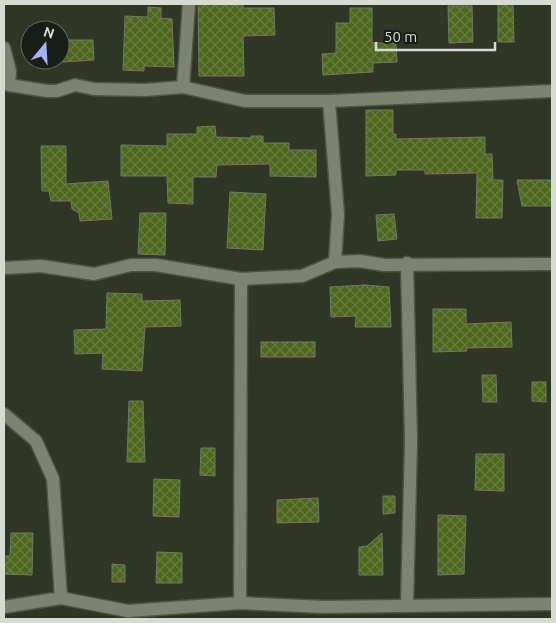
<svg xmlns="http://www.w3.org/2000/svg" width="556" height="623" font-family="Ubuntu,sans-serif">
<defs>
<pattern id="building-cross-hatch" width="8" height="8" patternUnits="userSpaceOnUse" patternTransform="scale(1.25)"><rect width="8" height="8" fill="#4f671d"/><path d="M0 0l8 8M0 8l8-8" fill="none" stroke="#687c3d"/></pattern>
</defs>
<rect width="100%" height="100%" fill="#303626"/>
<!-- building -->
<g fill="url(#building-cross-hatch)" stroke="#717866">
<polygon points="198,4 243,5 243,8 274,8 275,35 243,36 244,76 199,76"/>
<polygon points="498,4 513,4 514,42 498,42"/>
<polygon points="448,6 472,6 473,42 449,43"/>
<polygon points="148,7 161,8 161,18 172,19 174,67 144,66 144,71 123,70 125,16 148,17"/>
<polygon points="350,8 372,8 372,43 396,43 397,62 373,63 373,72 323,75 322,54 336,53 336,23 350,23"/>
<polygon points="63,40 93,40 94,60 63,62"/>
<polygon points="366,110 393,110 393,134 396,134 396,139 485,137 485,154 492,154 493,180 503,180 502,218 476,218 477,173 425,174 425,170 396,170 396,175 366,176"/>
<polygon points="215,126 216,137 251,138 251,136 263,136 263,143 289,143 289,150 316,150 316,177 270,176 270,164 217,165 216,177 193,177 193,204 168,203 167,176 121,176 121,145 167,146 167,134 197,134 197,127"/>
<polygon points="41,146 66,146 66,184 108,181 112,219 80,221 79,213 72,209 71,201 51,201 49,191 42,191"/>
<polygon points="517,180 552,180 552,206 522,206"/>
<polygon points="230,192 266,194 263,250 227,248"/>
<polygon points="140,213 166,213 165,255 138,254"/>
<polygon points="394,214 397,239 378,241 376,215"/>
<polygon points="365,285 389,287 391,327 355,327 356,316 331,317 330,287"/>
<polygon points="107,293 142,294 142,301 180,300 181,326 145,327 142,371 102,369 103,353 75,354 74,330 106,329"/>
<polygon points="433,309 466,309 466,324 511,322 512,347 466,348 467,351 433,352"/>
<rect x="261" y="342" width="54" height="15"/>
<polygon points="482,375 496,375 497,402 483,402"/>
<polygon points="532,382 546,382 546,402 532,401"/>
<polygon points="129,401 143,401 145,462 127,462"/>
<polygon points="201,448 215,448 215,476 200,475"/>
<polygon points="476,454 504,454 504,491 475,490"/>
<polygon points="154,479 180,480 179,517 153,516"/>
<polygon points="383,496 395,496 395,513 383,514"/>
<polygon points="318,498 319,522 277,523 277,500"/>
<polygon points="438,515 466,516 464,574 438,575"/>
<polygon points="11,533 33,533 32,575 4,574 4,556 10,556"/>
<polygon points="382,533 383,575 359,575 359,547 367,546"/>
<polygon points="157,552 182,553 182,583 156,583"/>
<polygon points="112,564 125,565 125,582 112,582"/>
</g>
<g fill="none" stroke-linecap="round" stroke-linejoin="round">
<!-- minor casing -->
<g stroke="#4d5346" stroke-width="15">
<g id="minor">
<polyline points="4,48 10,71 9,85 47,91 57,91 75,85 94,89 145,90 183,87 245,101 329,101 552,91"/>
<polyline points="183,87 189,4"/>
<polyline points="329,101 338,214 335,262"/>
<polyline points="4,268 41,266 94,274 131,265 156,265 241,279 302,276 335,262 360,261 384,265 552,264"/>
<polyline points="4,414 36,441 53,479 61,598"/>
<polyline points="240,603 241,279"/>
<polyline points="407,606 411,441 407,263"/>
<polyline points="4,607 61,598 128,611 240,603 324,607 552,604"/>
</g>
</g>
<!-- minor -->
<use href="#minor" stroke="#7c8371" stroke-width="12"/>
</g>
<!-- border -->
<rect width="556" height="623" fill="none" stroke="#d7dcd2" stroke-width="10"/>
<!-- north arrow -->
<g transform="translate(45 45) rotate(18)"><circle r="24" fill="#191d15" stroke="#656961"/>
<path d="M0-4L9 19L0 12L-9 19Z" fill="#a4b2fc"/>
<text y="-8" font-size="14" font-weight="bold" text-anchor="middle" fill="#d7dcd2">N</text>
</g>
<!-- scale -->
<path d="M376 42v8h119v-8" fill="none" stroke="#d7dcd2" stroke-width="2.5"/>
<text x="384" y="42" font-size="15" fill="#d7dcd2" stroke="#191d15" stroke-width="4" paint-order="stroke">50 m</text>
</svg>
